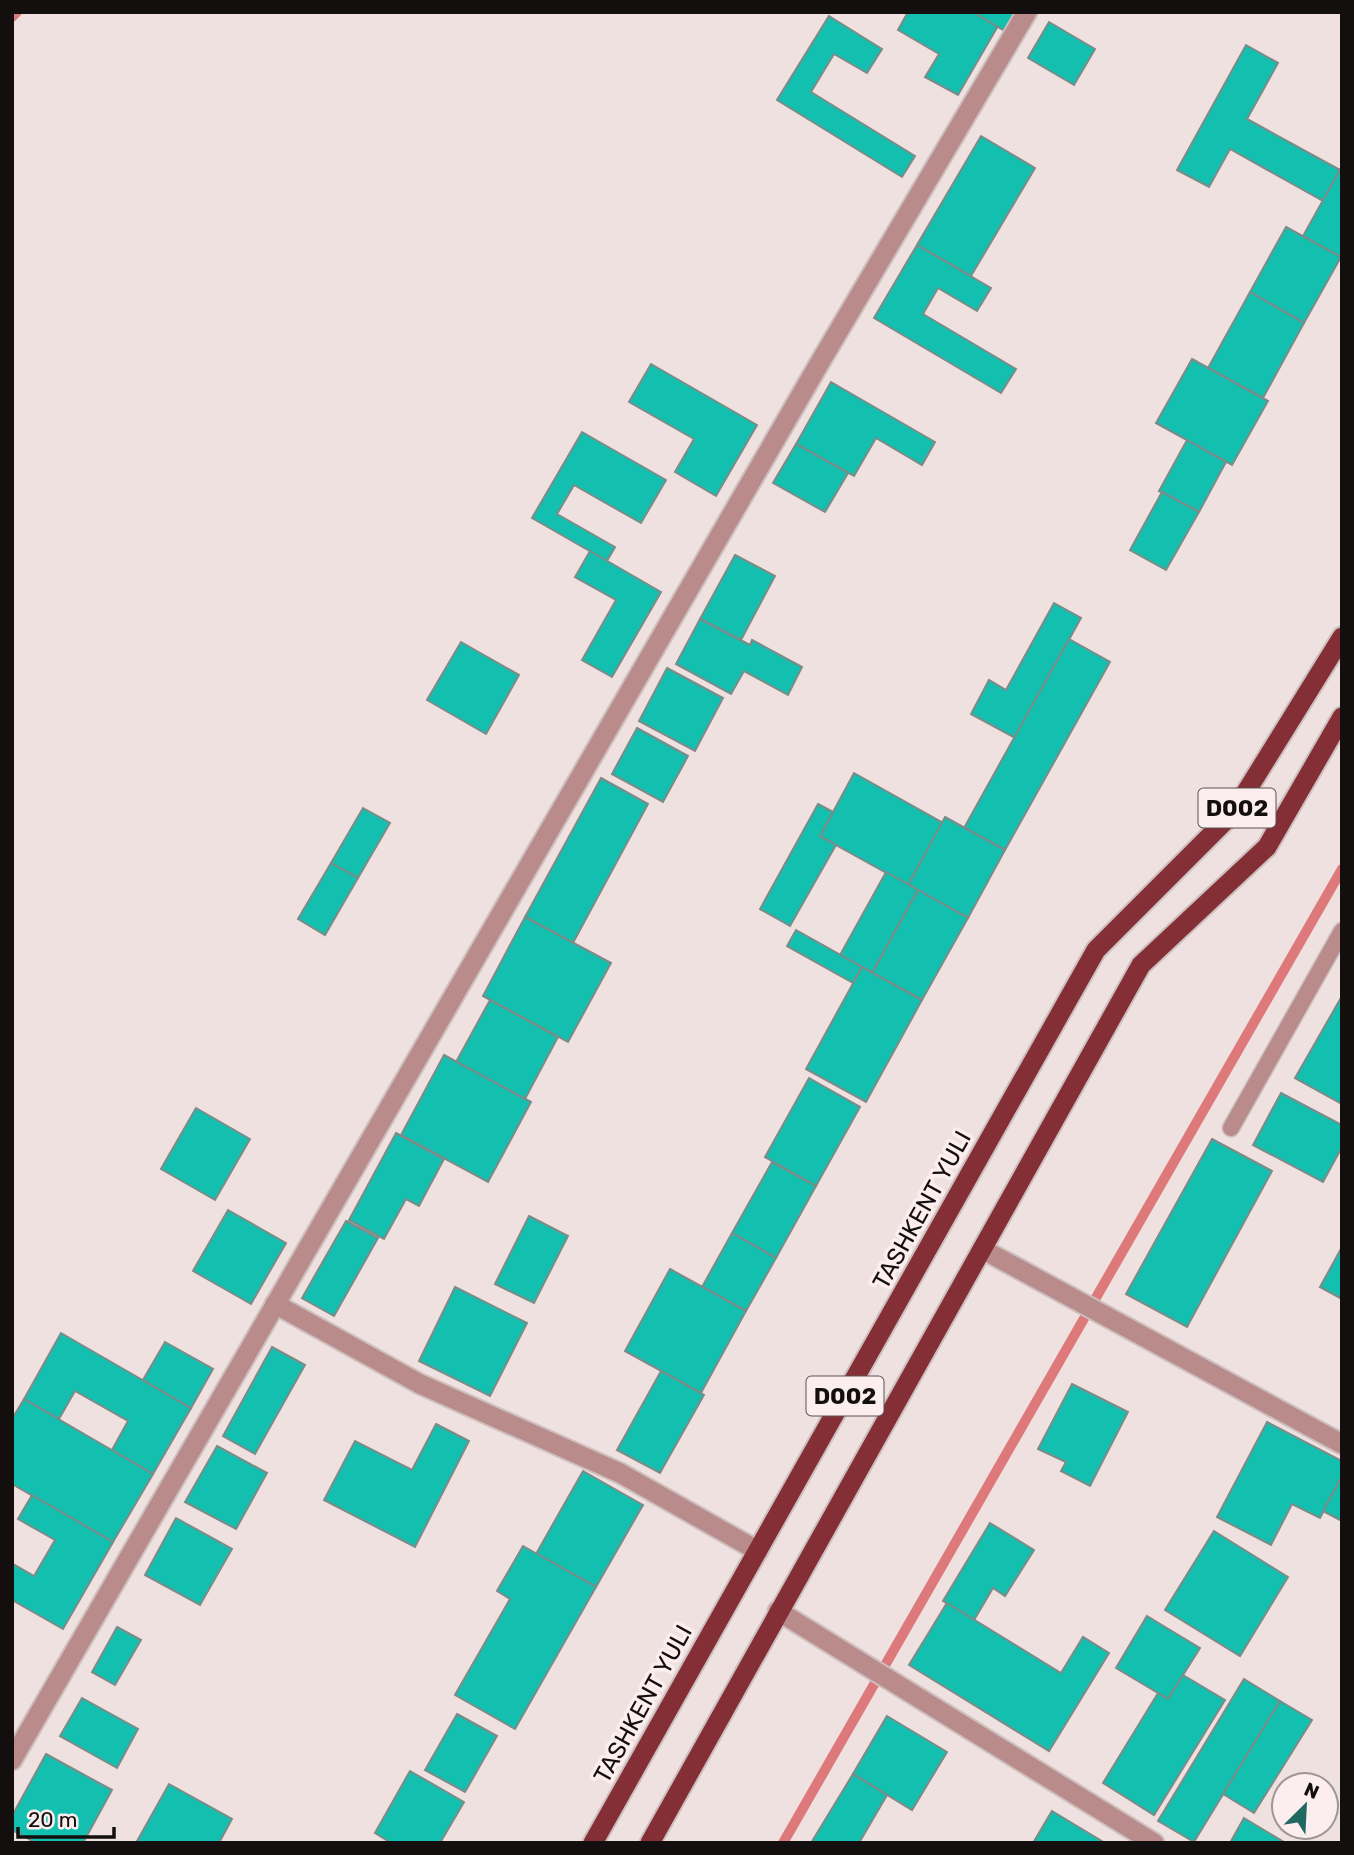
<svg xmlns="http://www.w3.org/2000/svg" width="1354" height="1855" font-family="Rubik,sans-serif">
<rect width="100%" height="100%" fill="#efe1e0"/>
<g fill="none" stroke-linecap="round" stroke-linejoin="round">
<!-- stream -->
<g stroke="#dd787b" stroke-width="10">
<polyline points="12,17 17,12"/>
<polyline points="783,1843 1342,869"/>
</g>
</g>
<!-- building -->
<g fill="#13bfaf" stroke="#7d8b88" stroke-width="2">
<polygon points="908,12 973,12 998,26 958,95 925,77 939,54 898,30"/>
<polygon points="973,12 1015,12 1005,31"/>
<polygon points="829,16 882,49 867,73 834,54 811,92 915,156 902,177 777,100"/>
<polygon points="1049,22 1095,49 1074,85 1028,58"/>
<polygon points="1246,45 1278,63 1247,119 1340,170 1323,201 1230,149 1209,187 1177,170"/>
<polygon points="981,136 1035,168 971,276 917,245"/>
<polygon points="1342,166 1342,258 1303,236"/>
<polygon points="1286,227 1341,257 1304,323 1250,292"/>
<polygon points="917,245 991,288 977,311 938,288 923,314 1016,369 1001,393 874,318"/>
<polygon points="1250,292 1304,323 1263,398 1208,368"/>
<polygon points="1192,359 1268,401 1232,465 1156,423"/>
<polygon points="651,364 757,425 716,496 675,472 694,439 629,402"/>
<polygon points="831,382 935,442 922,465 876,438 854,476 796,444"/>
<polygon points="582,432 666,480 641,523 574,485 557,514 615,547 607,561 532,518"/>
<polygon points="1187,440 1226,462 1199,512 1159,491"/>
<polygon points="796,444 848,473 825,512 773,483"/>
<polygon points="1162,492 1199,512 1166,570 1130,550"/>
<polygon points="590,551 661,592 612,677 582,660 616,600 575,577"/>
<polygon points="735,555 775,576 741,640 700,619"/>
<polygon points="1054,603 1081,618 1015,738 971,714 989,680 1006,690"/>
<polygon points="700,619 750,645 752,640 802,667 788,695 744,671 731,694 676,664"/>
<polygon points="1069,639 1110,662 1005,850 964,828"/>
<polygon points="461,642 519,675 486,734 427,700"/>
<polygon points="667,668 723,698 695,751 639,721"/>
<polygon points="637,728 688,756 663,802 612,774"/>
<polygon points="854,773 943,823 908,885 820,836"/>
<polygon points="601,778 648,804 573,943 525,917"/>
<polygon points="818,804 833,812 820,836 836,845 790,926 760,909"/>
<polygon points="363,808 390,823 358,878 331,863"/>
<polygon points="945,817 1005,850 968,918 908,885"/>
<polygon points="331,863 358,878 325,935 298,919"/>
<polygon points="886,872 918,890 872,973 840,955"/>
<polygon points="918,890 968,918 922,1000 872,973"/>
<polygon points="525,917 611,963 568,1042 483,996"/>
<polygon points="796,930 862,967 853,983 787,946"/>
<polygon points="862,967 922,1000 866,1102 806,1069"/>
<polygon points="1342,996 1342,1104 1295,1078"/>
<polygon points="490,1000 558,1037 525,1099 456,1062"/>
<polygon points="444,1055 531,1102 488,1182 401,1135"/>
<polygon points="809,1078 860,1107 816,1186 765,1157"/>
<polygon points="1281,1093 1342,1125 1342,1147 1323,1182 1253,1145"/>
<polygon points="196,1108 250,1139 215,1200 161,1169"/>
<polygon points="396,1133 444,1159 419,1206 406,1199 384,1239 349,1220"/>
<polygon points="1212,1139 1272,1171 1187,1327 1126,1294"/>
<polygon points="772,1162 816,1186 776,1258 732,1233"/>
<polygon points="228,1210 286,1243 251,1304 193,1271"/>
<polygon points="529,1216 568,1236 534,1303 495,1284"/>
<polygon points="346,1221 378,1238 334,1316 302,1298"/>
<polygon points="732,1233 776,1258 746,1311 702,1287"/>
<polygon points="1342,1247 1342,1299 1320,1287"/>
<polygon points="670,1269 746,1311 701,1393 625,1351"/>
<polygon points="455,1287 527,1323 490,1396 419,1361"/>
<polygon points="61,1333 191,1408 153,1474 112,1450 128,1421 75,1391 59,1419 24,1399"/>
<polygon points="165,1342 213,1369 191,1408 143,1380"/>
<polygon points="272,1347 305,1365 255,1454 223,1436"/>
<polygon points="661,1371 704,1395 660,1473 617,1450"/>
<polygon points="1072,1384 1128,1412 1090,1486 1061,1471 1066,1462 1038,1449"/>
<polygon points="24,1399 153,1474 113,1542 12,1484 12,1419"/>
<polygon points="1267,1422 1342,1461 1342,1476 1320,1518 1292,1504 1271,1545 1217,1517"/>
<polygon points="436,1424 469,1441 415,1547 324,1500 355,1441 412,1470"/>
<polygon points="217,1446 267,1473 236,1529 185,1502"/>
<polygon points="583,1471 643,1505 596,1587 536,1554"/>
<polygon points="1342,1476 1342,1521 1323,1511"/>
<polygon points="32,1495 113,1542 63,1629 12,1600 13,1564 34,1576 55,1540 18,1519"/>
<polygon points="176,1518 232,1549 200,1605 145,1575"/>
<polygon points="990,1523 1034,1550 1005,1596 993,1588 974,1620 943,1601"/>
<polygon points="1214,1531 1288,1577 1240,1656 1165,1610"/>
<polygon points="523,1546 596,1587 515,1729 455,1695 510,1599 497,1591"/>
<polygon points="947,1603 1061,1673 1083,1637 1109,1653 1049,1751 909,1665"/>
<polygon points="1147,1616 1200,1648 1168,1699 1116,1668"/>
<polygon points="117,1627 141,1640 115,1685 92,1672"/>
<polygon points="1183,1675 1225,1700 1154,1815 1103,1783 1158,1693 1168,1699"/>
<polygon points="1244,1679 1280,1701 1194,1842 1158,1821"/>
<polygon points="82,1698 138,1729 117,1768 60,1736"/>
<polygon points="1280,1701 1312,1720 1254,1813 1223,1794"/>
<polygon points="457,1714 497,1736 465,1792 425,1770"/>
<polygon points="887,1716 947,1752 912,1810 853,1774"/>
<polygon points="46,1754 112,1790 83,1843 36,1843 12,1830 12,1816"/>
<polygon points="410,1771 464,1802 440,1843 391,1843 375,1833"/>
<polygon points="853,1774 887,1795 859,1843 811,1843"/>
<polygon points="169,1784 232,1819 219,1843 136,1843"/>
<polygon points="1052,1811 1105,1843 1033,1843"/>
<polygon points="1244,1818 1284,1842 1284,1843 1230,1843"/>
</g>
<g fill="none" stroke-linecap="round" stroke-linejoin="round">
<!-- service casing -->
<g stroke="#ccbfbe" stroke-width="19">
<polyline id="service" points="1231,1128 1342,931"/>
</g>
<!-- minor casing -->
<g stroke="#ccbfbe" stroke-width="23">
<g id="minor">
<polyline points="982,1249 1342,1444"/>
<polyline points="275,1304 420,1384 620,1473 758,1551"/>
<polyline points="778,1611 1154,1843"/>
<polyline points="12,1760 819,364 1027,12"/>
</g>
</g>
<!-- trunk casing -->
<g stroke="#ccbfbe" stroke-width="23">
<g id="trunk">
<polyline points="593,1843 1096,950 1233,813 1342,637"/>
<polyline points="650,1843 1141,965 1267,847 1342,717"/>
</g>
</g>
<!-- service -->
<use href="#service" stroke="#ba8b8b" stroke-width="16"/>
<!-- minor -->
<use href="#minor" stroke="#ba8b8b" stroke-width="19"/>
<!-- trunk -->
<use href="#trunk" stroke="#842f36" stroke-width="19"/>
</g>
<g text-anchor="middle" stroke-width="7" stroke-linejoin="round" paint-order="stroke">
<!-- shield labels -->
<g fill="#fceeee" stroke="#595251" stroke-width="2">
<rect x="1198.5" y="788.5" width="77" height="39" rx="5"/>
<rect x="806.5" y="1376.5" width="77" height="39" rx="5"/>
</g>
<g font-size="23" font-weight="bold" fill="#130f0e">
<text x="1237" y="816">D002</text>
<text x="845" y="1404">D002</text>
</g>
<!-- street labels -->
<g font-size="24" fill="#130f0e" stroke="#fceeee">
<text transform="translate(922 1210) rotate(-61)" y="8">TASHKENT YULI</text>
<text transform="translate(643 1704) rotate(-61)" y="8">TASHKENT YULI</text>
</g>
</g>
<!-- border -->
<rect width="1354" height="1855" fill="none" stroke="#130f0e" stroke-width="28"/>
<!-- north arrow -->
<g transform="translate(1305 1806) rotate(24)"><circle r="33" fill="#fceeee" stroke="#9f9594" stroke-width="2"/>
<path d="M0-5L12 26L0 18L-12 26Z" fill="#206961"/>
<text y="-10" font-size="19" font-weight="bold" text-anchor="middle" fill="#130f0e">N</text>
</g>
<!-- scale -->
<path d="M18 1827v10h96v-10" fill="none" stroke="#130f0e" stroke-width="3.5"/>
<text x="28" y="1827" font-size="21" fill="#130f0e" stroke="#fceeee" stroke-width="5" paint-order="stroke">20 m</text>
</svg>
